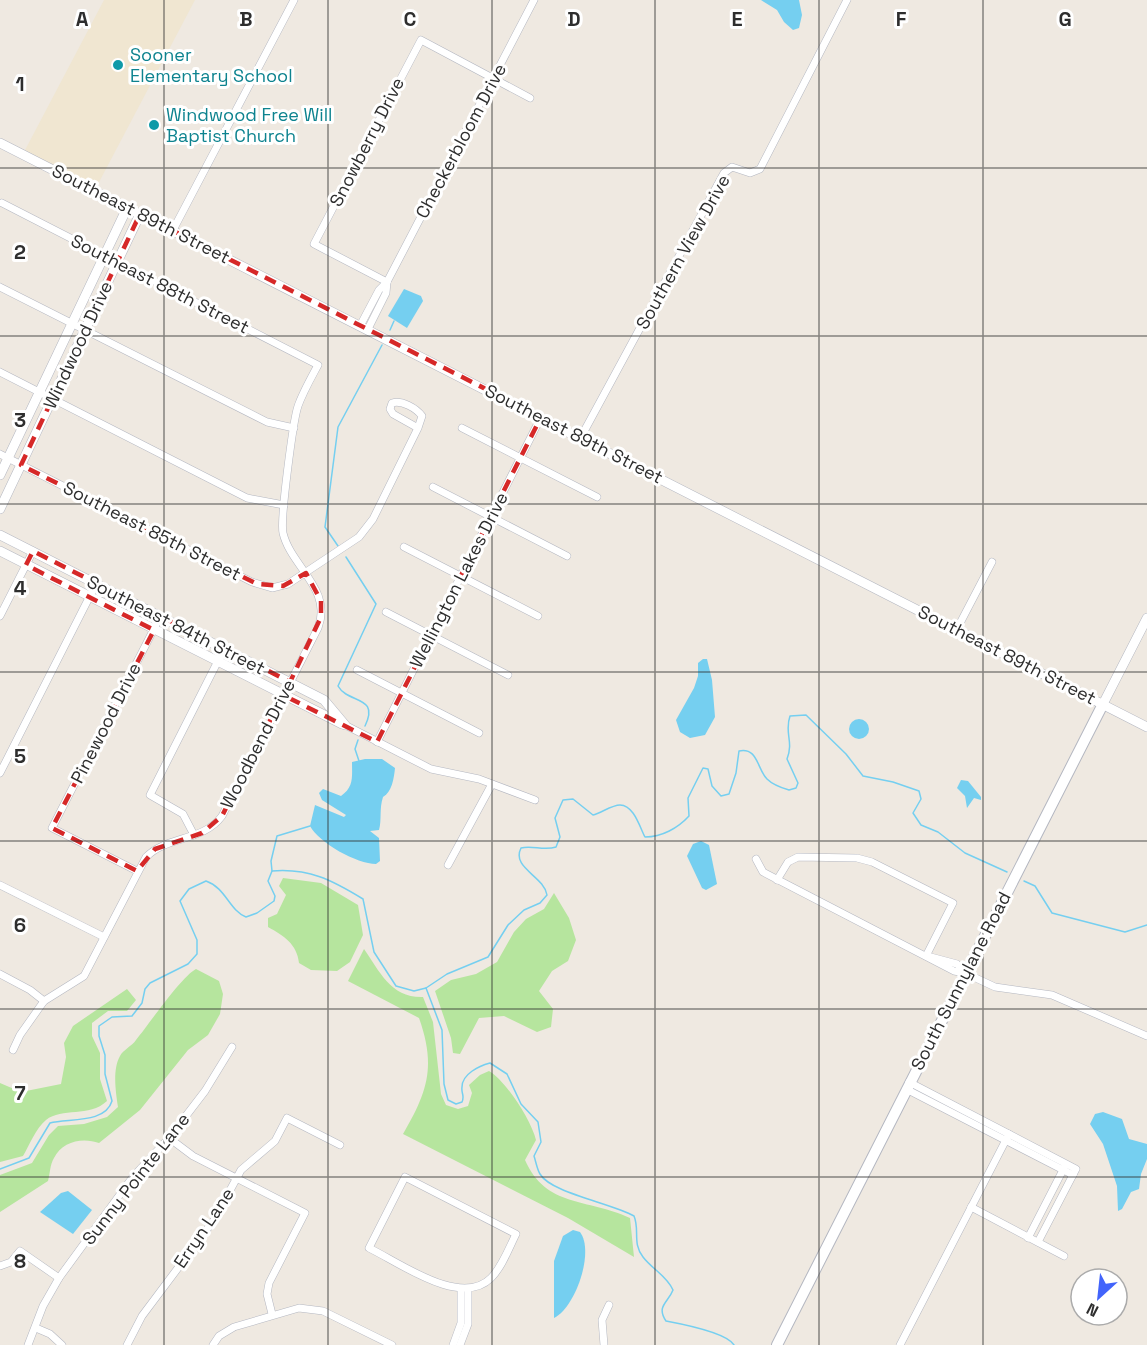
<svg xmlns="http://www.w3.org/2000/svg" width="1147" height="1345" font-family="'Space Grotesk',sans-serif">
<rect width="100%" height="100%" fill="#efe9e1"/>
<!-- education -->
<polygon fill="#f0e6d1" points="104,0 195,0 97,186 24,152"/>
<!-- green -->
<g fill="#b6e59e">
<path d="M 283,878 L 321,883 L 358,905 L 363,935 L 350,962 L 337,971 L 311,970 L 299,963 C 297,944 284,936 268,927 L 268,918 L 277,914 L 286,895 L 279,886 Z"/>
<polygon points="554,893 569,918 576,940 568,961 552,971 539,991 553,1009 551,1027 537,1032 504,1016 479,1018 460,1054 453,1053 451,1038 435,991 451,980 476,974 497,962 514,932 526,919 544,909"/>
<path d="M 364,949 C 380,972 391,998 423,997 L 433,1022 L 441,1094 L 446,1105 L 458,1109 L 468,1106 L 472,1093 L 469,1085 L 480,1075 L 489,1071 C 506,1081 531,1120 536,1140 L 525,1160 C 546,1208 587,1198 630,1218 L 634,1257 L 568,1218 L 403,1134 C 428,1091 436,1066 419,1018 L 348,981 Z"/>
<path d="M 196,969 L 219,981 L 223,994 L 220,1014 L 208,1035 L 188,1050 L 140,1110 L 99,1143 C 83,1137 62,1141 54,1158 C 50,1164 50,1174 48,1181 L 0,1212 L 0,1175 L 32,1163 L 49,1135 L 58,1126 L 84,1124 L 107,1117 L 118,1107 C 116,1093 112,1070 120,1056 C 123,1050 132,1046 136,1040 C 149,1024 182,976 196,969 Z"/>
<path d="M 127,989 L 136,1000 L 127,1011 L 108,1011 L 92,1023 L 92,1036 L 100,1053 L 100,1079 L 107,1101 C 89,1118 62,1107 46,1120 C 36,1128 29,1146 23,1156 L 0,1162 L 0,1083 L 21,1092 L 61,1084 L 66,1057 L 64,1043 L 73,1026 Z"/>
</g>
<!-- water -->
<g fill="#75cff0">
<polygon points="761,0 799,0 802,15 799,28 793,30 784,22 777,10"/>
<polygon points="404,289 421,296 423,301 407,328 388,316"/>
<polygon points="703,659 707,659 712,680 715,717 705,735 690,738 680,732 676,720 694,688 698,676 698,663"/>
<circle cx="859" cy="729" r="10"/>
<path d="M 365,759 L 382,759 L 395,768 C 394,778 392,792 383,797 C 379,809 382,820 379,830 L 370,831 L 379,838 L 380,861 L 376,864 C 357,864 319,843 310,826 L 315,805 L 344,817 L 346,815 L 322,800 L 319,793 L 323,789 L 341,796 C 354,787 352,777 352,762 Z"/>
<polygon points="961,780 968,781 981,797 981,800 974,798 967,808 965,796 957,788"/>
<polygon points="701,841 709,845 717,884 706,890 702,888 687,856 693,844"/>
<polygon points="1103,1112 1122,1119 1129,1139 1147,1144 1147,1159 1141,1174 1139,1189 1131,1192 1122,1209 1118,1211 1117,1186 1103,1144 1090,1124 1095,1114"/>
<polygon points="68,1191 92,1210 73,1234 40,1212 61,1193"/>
<path d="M 573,1230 L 580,1232 C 595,1252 575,1308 554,1318 L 554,1261 L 563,1236 Z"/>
</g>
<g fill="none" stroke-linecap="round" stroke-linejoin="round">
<!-- stream -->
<g stroke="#75cff0" stroke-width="1.5">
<polyline points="390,330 394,321"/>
<polyline points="338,546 325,527 338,427 382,345"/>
<path d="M 346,557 L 376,604 L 338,686 C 348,704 380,695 365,726"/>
<polyline points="358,740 355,749 359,761"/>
<polyline points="272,871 271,861 277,836 310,826"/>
<polyline points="1024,881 1035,886 1052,913 1125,932 1147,925"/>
<path d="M 426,988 L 442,1030 L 444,1084 L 448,1100 L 456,1104 L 462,1102 C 465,1095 461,1094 462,1087 C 462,1074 479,1066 490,1063 L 507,1074 L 521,1104 L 538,1122 L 541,1142 L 534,1156 C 536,1162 537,1169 540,1174 C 551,1193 611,1203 634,1216 C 640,1230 632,1243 643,1257 C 652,1269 667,1276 673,1290 C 668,1303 656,1306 666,1321 C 682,1324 727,1333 734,1345"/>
<path d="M 0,1169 L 29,1158 L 50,1123 C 68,1118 105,1124 112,1101 L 105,1074 L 105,1055 L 99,1036 L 99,1026 L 112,1017 L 132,1016 L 142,1003 L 145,989 L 150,983 L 188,964 L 197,954 L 197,940 L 180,901 L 189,889 L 206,881 C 226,888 229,910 246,917 L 257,913 L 274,901 L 275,896 L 268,881 L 272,871 C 309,868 332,880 363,899 L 374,952 L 396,986 L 414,991 L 426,988 L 447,974 L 488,957 L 508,925 L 524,910 L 540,903 L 547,895 C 544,876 511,868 521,848 C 532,845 544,851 556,847 L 560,837 L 555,818 L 563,800 L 573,799 L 593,815 C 601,813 612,805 620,805 C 634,805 640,828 645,837 C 662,837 678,828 689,816 L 688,798 L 703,768 L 708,769 L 712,786 L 721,796 L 729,794 L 736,773 L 739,751 C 758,747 757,769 767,779 C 772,784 782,788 789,790 L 796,788 L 798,783 L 787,759 C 794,741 784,733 790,716 L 806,715 L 846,754 L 863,776 L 893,782 L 919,791 L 921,799 L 913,813 L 921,825 L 938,832 L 965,853 L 1007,872"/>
</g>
<!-- minor casing -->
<g stroke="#b4b7c1" stroke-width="8">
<g id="minor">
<path d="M 2,203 L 318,365 C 311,378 303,392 298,406 C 293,421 280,520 283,533 C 291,567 333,589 318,628 L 222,816 C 203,842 168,835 146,857 L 84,976 L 44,1001 L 20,1035 L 13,1050"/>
<polyline points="173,230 294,0"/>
<polyline points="387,282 314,244 421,40 530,98"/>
<polyline points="0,287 267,422 294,428"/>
<polyline points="360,326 379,290 387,282 534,0"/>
<polyline points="368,329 386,293 387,282"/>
<polyline points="0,372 247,498 284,505"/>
<polyline points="462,428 597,497"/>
<polyline points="581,437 724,173 732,167 750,173 760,169 847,0"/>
<path d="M 0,454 L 252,582 L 272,588 L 288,584 L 359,537 L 373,519 L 418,428 L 422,416 C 416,408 402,400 392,403 L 390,409 L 393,414 L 418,428"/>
<polyline points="433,487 567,556"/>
<polyline points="404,547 538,616"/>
<polyline points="386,612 508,675"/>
<polyline points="0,616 33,551"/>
<polyline points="957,629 992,562"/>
<polyline points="357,670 479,733"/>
<polyline points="345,725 431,769 479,779 535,800"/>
<polyline points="377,742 541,417"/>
<polyline points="0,773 96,584"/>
<polyline points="194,835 183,814 150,795 224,649"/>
<polyline points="756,859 763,872 954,971 965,973"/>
<polyline points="448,865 492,784"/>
<polyline points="137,871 52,828 160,617"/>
<polyline points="777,880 788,862 798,857 857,858 872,862 953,903 926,956"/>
<polyline points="0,885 104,937"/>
<polyline points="927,956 957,964 965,973 995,987 1052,995 1147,1036"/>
<polyline points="0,974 30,990 44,1001"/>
<polyline points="909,1082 1076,1169 1038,1242"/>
<polyline points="906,1089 1073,1175"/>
<polyline points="169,1138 193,1156 305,1213 269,1283 267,1294 272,1314"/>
<path d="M 405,1177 L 516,1234 C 509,1248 502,1267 491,1278 C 461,1308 400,1263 369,1248 Z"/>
<polyline points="971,1207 1064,1256"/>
<polyline points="1028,1238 1065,1166"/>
<polyline points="0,1266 11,1262 20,1251 59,1278"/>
<polyline points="36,1328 50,1334 62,1345"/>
<polyline points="28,1345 43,1306 59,1278 132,1178 169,1138 205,1091 232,1047"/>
<polyline points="127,1345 142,1316 214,1220 241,1170 275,1141 287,1118 340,1145"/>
<polyline points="213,1345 219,1336 234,1327 299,1308 323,1311 392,1345"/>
<polyline points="453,1345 461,1323 461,1290"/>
<polyline points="460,1345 468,1324 468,1290"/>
<polyline points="604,1345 602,1320 609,1305"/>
<polyline points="900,1345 1009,1134"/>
</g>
</g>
<!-- tertiary casing -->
<g stroke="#b4b7c1" stroke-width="10">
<g id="tertiary">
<polyline points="0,143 1147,727"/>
<polyline points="0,475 127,208"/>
<polyline points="0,509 140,214"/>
<polyline points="0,535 324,700 345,725"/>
<polyline points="0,551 342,724"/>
<polyline points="1103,704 1147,618"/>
</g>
</g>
<!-- secondary casing -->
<g stroke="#b4b7c1" stroke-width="12">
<polyline id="secondary" points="777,1345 1103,704"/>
</g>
<!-- minor -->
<use href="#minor" stroke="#fff" stroke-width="7"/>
<!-- tertiary -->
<use href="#tertiary" stroke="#fff" stroke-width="9"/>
<!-- secondary -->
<use href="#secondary" stroke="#fff" stroke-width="10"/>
</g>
<!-- marked area -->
<path fill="none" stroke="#d62828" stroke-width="4.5" stroke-dasharray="12 8" stroke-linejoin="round" d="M 140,214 L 541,417 L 377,742 L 283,695 L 222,816 L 202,833 L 155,849 L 137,871 L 52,828 L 154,630 L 26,565 L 33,551 L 290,682 L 321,617 L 321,601 L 306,573 L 283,586 L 257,584 L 21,465 Z"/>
<!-- grid -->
<path fill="none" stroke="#2e2e2e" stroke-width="1.5" stroke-opacity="0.55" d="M 164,0 L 164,1345M 328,0 L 328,1345M 492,0 L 492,1345M 655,0 L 655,1345M 819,0 L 819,1345M 983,0 L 983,1345M 0,168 L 1147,168M 0,336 L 1147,336M 0,504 L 1147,504M 0,672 L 1147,672M 0,841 L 1147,841M 0,1009 L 1147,1009M 0,1177 L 1147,1177"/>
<!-- markers -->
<g fill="#0f9aa8" stroke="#fff" stroke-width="2">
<circle cx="118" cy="65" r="6"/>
<circle cx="154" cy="125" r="6"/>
</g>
<g text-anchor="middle" stroke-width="6" stroke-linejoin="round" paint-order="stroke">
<!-- culture labels -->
<g font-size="18" fill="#0d838f" stroke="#fff" text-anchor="start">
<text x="130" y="61">Sooner<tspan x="130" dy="21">Elementary School</tspan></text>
<text x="166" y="121">Windwood Free Will<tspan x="166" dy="21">Baptist Church</tspan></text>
</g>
<!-- street labels -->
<g font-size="18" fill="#2e2e2e" stroke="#fff">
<text transform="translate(461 141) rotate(-62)" y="6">Checkerbloom Drive</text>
<text transform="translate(367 142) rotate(-63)" y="6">Snowberry Drive</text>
<text transform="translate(141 214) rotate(27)" y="6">Southeast 89th Street</text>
<text transform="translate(683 252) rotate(-61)" y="6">Southern View Drive</text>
<text transform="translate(160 284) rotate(27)" y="6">Southeast 88th Street</text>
<text transform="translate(78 345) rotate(-65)" y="6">Windwood Drive</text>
<text transform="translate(574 434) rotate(27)" y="6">Southeast 89th Street</text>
<text transform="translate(152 531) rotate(27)" y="6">Southeast 85th Street</text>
<text transform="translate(459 580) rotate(-63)" y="6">Wellington Lakes Drive</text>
<text transform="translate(176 625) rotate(27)" y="6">Southeast 84th Street</text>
<text transform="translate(1007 655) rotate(27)" y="6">Southeast 89th Street</text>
<text transform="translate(106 723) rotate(-63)" y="6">Pinewood Drive</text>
<text transform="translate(258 744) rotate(-63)" y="6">Woodbend Drive</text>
<text transform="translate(961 981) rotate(-63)" y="6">South Sunnylane Road</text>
<text transform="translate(136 1179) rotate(-52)" y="6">Sunny Pointe Lane</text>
<text transform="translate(204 1228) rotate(-56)" y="6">Erryn Lane</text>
</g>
</g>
<g font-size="20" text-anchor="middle" font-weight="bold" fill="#2e2e2e" stroke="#fff" stroke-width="6" stroke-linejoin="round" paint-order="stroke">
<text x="82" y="26">A</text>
<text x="246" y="26">B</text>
<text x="410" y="26">C</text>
<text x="574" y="26">D</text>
<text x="737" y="26">E</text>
<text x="901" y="26">F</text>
<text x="1065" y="26">G</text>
<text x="20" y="91">1</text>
<text x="20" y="259">2</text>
<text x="20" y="427">3</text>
<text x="20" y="595">4</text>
<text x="20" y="763">5</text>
<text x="20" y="932">6</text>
<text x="20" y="1100">7</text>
<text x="20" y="1268">8</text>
</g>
<!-- north arrow -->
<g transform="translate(1099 1297) rotate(207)"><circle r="28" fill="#ffffff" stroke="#ababab" stroke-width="1.5"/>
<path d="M0-4.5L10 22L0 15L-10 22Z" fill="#4264fb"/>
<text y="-9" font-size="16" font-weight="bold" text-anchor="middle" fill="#2e2e2e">N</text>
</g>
</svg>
